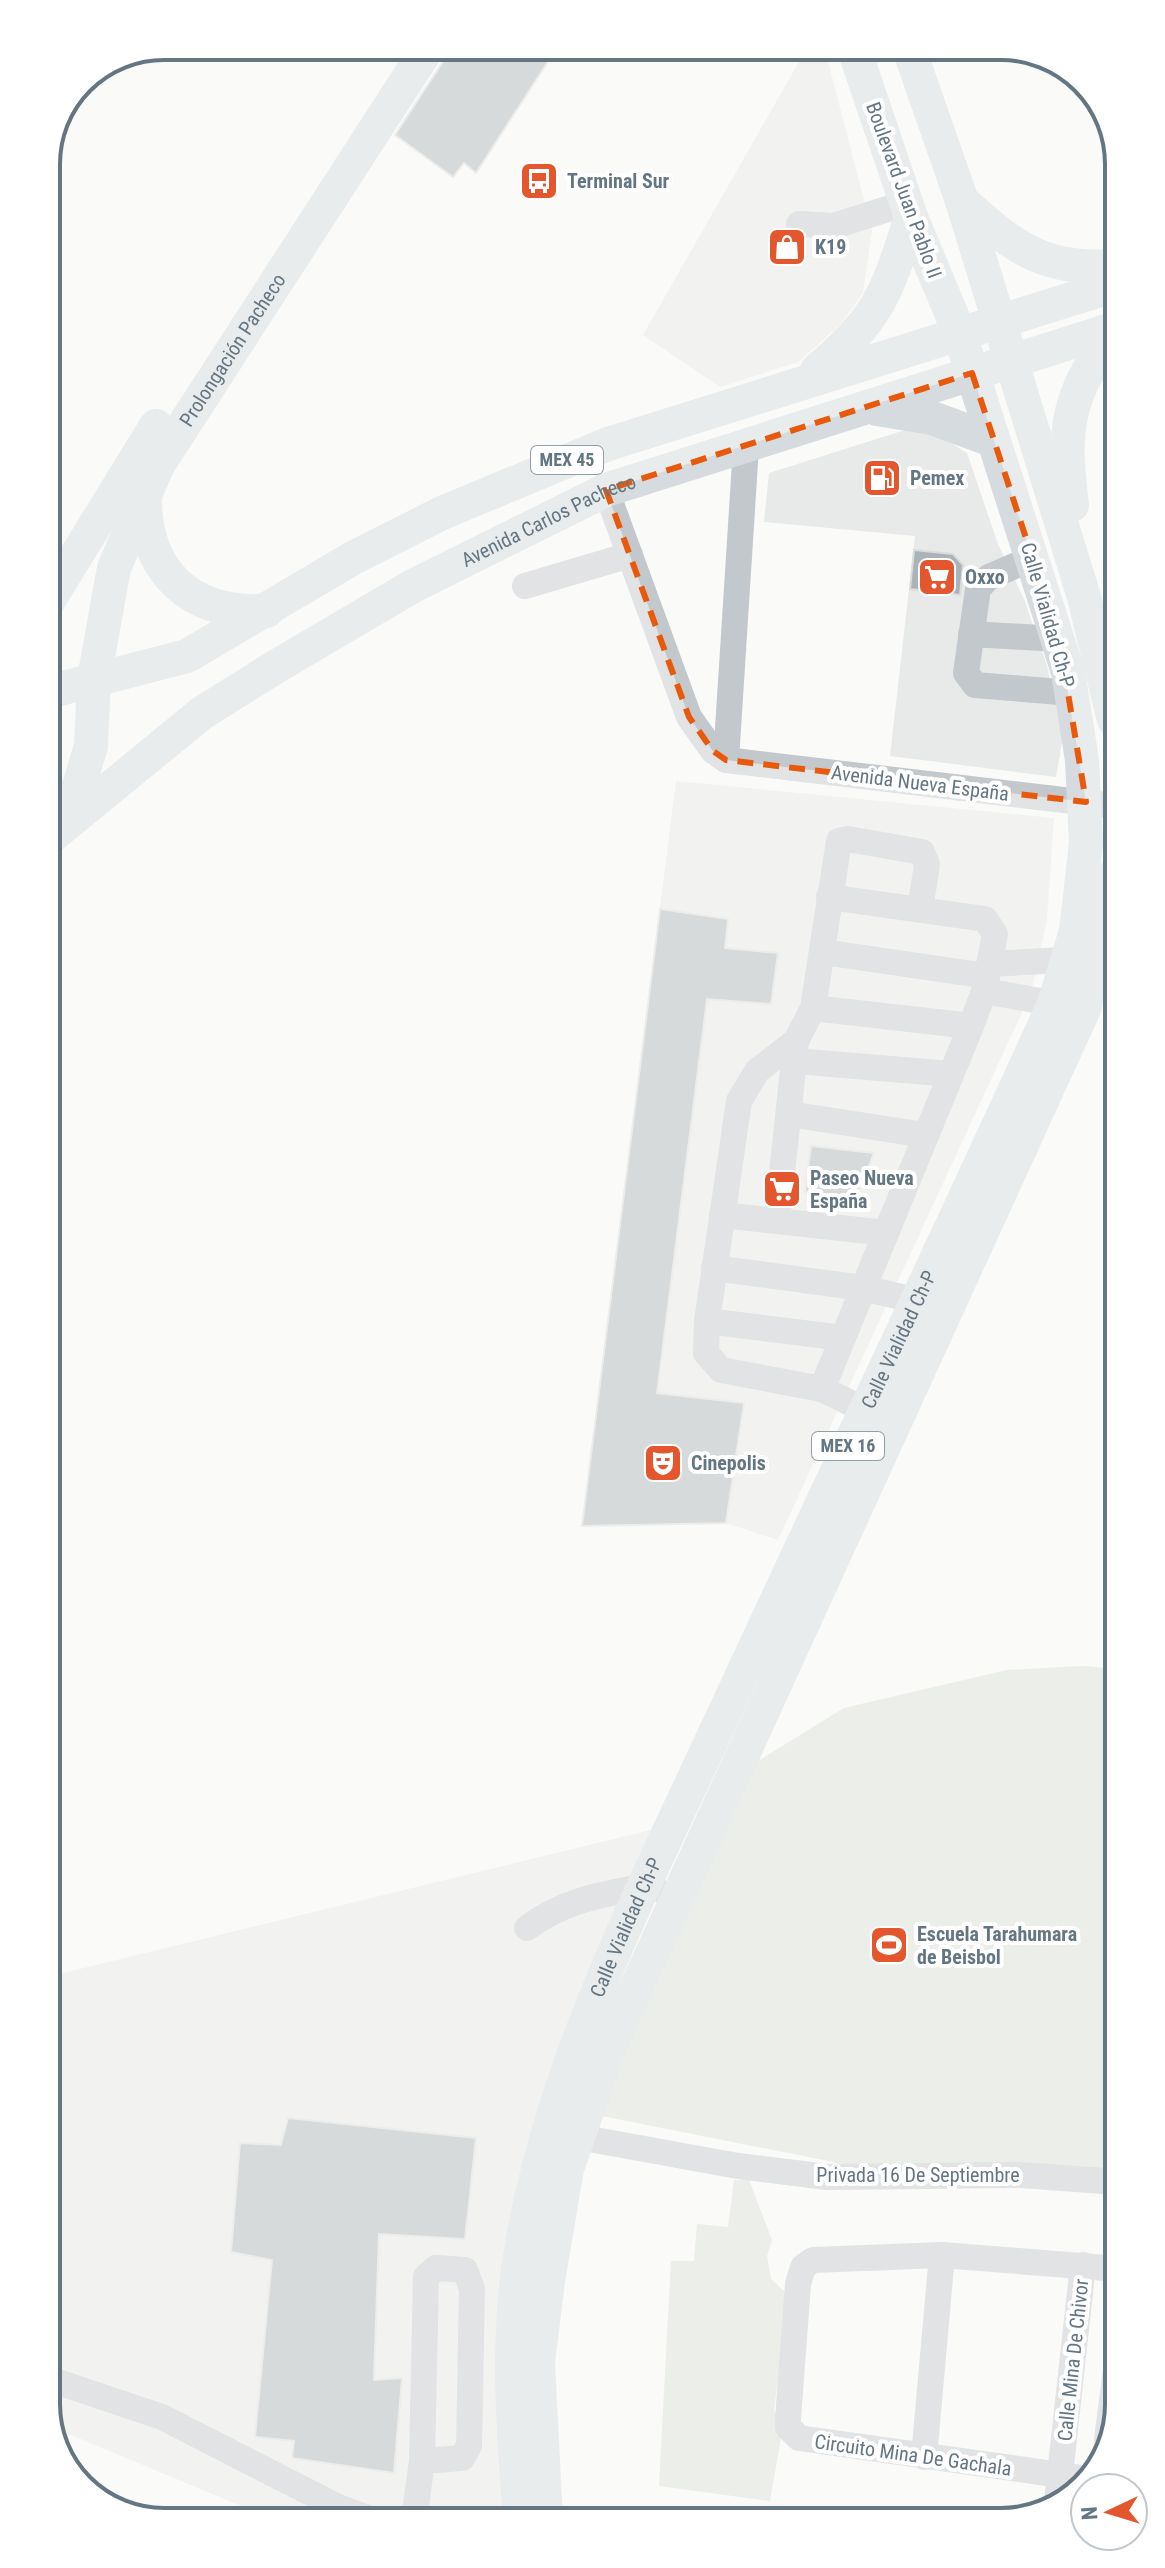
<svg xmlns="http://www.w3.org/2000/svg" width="1165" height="2568" font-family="'Roboto Condensed',sans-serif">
<rect width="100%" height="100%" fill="#fafaf8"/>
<!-- built -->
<g fill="#e8e9e9">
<polygon points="808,46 824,46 872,231 863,293 840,325 798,362 720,387 643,335"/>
<polygon points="926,428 967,453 998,544 1024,599 1047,666 1063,736 1056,777 890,756 915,536 764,522 769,473 905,430"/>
<polygon points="676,781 1054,818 1047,919 1031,993 778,1540 726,1523 582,1526"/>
<polygon points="671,1825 578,2030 516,2519 277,2521 52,2427 51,1976"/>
</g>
<!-- green -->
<g fill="#dadfd7">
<polygon points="1083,1666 1117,1669 1118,2186 889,2173 587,2113 732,1777 844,1708 1007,1670"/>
<polygon points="734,2180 749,2180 772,2240 767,2256 771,2279 784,2291 788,2302 774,2410 782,2432 770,2501 659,2486 671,2261 694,2261 697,2224 728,2227"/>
</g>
<!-- building -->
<g fill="#aab3b9" stroke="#dcdcda" stroke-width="2">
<polygon points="449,46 558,46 476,173 464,163 453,177 395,135 446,57"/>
<polygon points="914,550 953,554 963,565 960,595 910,589"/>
<polygon points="660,909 728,919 725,948 778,953 771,1004 707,999 657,1393 744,1403 726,1523 582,1526"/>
<polygon points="811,1146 874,1153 856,1198 805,1192"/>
<polygon points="288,2118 476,2138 465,2239 379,2234 374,2380 402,2378 394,2473 292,2458 294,2441 255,2437 272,2260 231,2252 240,2143 281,2145"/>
</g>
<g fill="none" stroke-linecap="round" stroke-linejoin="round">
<!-- minor -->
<g stroke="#c3c8cc" stroke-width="26">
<polyline points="799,224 834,226 906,203"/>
<polyline points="606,490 689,717 713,751 726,760 1114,806"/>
<polyline points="1033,558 989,577 978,589 966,673 975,685 1072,693"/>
<polyline points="525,586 630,555"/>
<polyline points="971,634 1059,639"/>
<polyline points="726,760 746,447"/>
<polyline points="829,897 985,919 995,934 984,991 971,1026 822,1389 883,1419"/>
<polyline points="823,952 987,976"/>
<polyline points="990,964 1083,959"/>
<polyline points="984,991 1069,1006"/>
<polyline points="813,1008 971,1026"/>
<polyline points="795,1061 951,1074"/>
<polyline points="789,1114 925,1135"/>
<polyline points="722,1215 886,1233"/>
<polyline points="777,1221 796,1041"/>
<polyline points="714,1268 863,1288 935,1305"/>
<polyline points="707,1321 843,1338"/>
<polyline points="822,1389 721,1370 706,1353 707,1321 739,1101 757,1071 796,1041 813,1008 839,841 848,839 922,852 927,865 920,909"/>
<path d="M 527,1928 C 564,1900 603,1894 647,1886 L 656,1889"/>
<polyline points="562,2134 738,2166 827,2177 1020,2175 1118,2182"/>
<polyline points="52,2380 162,2417 338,2507 373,2520"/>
<polyline points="1107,2439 1119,2347"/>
<polyline points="924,2457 942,2255"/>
<polyline points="1089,2479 799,2438 788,2427 788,2419 798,2284 803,2267 813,2260 942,2255 1119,2269"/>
<polyline points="1057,2502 1083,2265"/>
<polyline points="414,2520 422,2461 426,2277 436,2268 465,2270 472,2289 469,2446 462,2458 422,2461"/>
</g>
<!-- major -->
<g stroke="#d6dbdf" stroke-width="34">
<polyline points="908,46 962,201 1084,597 1114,720"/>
<path d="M 962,201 C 1012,246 1043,271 1113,266"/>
<path d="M 817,370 C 880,318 887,292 911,217"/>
<polyline points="877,409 932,418 992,440"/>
<path d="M 145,496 C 144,573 191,615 267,611"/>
<path d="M 1072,505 C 1063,433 1065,394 1113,335"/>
<polyline points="47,603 156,426"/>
<polyline points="48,692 187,656 353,558 442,513 608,444 1113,286"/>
<path id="s1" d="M 57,821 L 79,786 L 91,746 L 94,679 L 114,568 L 158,465 L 429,46"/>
<path id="s2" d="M 48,839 L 202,713 L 277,666 L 413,586 L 606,490 L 1113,329"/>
<path id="s3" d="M 520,2519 C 513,2430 506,2338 521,2250 C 552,2062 644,1887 723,1716 C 833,1478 946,1242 1054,1004 L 1076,931 L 1086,843 L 1082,760 L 1068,672 L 959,332 L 911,217 L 853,46"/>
<polyline points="546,2519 538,2362 548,2281 567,2169 611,2043 1084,1009 1115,874"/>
</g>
</g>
<!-- marked area -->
<path d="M0 0H1165V2568H0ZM 972,373 L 1059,639 L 1086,802 L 726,760 L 713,751 L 689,717 L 606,490 Z" fill="#fafaf8" fill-opacity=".55" fill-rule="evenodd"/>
<path fill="none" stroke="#e8590c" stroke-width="6" stroke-dasharray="16 10" stroke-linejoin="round" d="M 972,373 L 1059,639 L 1086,802 L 726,760 L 713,751 L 689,717 L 606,490 Z"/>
<!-- icons -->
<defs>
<g id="bus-square" transform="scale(2)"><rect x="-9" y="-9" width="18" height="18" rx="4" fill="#e4572e" stroke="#fff"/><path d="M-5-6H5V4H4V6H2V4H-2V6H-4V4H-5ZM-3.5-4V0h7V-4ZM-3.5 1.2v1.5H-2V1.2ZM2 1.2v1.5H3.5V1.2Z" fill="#fff"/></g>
<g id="shop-square" transform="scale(2)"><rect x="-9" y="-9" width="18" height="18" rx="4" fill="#e4572e" stroke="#fff"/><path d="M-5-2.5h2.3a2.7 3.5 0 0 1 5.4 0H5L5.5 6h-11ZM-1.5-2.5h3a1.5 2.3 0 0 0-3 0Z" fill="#fff"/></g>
<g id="fuel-square" transform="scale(2)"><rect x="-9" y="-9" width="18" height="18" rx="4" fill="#e4572e" stroke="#fff"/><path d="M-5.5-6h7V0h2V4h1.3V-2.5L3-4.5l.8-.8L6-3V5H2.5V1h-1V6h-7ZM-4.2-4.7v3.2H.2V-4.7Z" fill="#fff"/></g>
<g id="supermarket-square" transform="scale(2)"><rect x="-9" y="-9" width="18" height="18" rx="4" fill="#e4572e" stroke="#fff"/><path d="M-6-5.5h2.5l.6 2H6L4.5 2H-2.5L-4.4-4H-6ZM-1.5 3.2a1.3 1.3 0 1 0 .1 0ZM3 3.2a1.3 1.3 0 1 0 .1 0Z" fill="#fff"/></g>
<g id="theatre-square" transform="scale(2)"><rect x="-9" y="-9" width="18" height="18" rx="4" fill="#e4572e" stroke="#fff"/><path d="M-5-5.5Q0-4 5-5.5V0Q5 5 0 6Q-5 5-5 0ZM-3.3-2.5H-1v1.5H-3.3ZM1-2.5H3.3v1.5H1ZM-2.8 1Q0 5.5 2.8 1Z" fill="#fff"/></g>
<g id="stadium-square" transform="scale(2)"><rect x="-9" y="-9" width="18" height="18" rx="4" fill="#e4572e" stroke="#fff"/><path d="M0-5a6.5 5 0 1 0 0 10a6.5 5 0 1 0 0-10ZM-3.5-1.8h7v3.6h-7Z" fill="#fff"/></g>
</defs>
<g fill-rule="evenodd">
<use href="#bus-square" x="539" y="181"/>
<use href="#shop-square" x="787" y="247"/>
<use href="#fuel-square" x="882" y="478"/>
<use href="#supermarket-square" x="937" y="577"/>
<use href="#supermarket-square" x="782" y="1189"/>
<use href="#theatre-square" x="663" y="1463"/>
<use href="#stadium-square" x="889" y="1945"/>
</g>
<g text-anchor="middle" stroke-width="8" stroke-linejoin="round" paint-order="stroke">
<!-- shield labels -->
<g fill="#fff" stroke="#939fa8" stroke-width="2">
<rect x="531" y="446" width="72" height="28" rx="6"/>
<rect x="812" y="1432" width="72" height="28" rx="6"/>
</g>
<g font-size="18" font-weight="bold" fill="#657683">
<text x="567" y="466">MEX 45</text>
<text x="848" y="1452">MEX 16</text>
</g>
<!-- poi labels -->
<g font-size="20" font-weight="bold" fill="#657683" stroke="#fff" text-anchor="start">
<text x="567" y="188">Terminal Sur</text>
<text x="815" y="254">K19</text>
<text x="910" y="485">Pemex</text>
<text x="965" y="584">Oxxo</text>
<text x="810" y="1185">Paseo Nueva<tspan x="810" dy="23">España</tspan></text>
<text x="691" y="1470">Cinepolis</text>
<text x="917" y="1941">Escuela Tarahumara<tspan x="917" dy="23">de Beisbol</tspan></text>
</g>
<!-- street labels -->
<g font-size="20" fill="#657683" stroke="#fff">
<text transform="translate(904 190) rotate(70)" y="7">Boulevard Juan Pablo II</text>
<text dy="7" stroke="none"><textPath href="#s1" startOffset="512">Prolongación Pacheco</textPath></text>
<text dy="7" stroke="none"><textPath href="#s2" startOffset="596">Avenida Carlos Pacheco</textPath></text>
<text transform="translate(1048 615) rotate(74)" y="7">Calle Vialidad Ch-P</text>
<text transform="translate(920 783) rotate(7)" y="7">Avenida Nueva España</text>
<text dy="7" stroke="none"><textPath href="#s3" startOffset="1258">Calle Vialidad Ch-P</textPath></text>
<text dy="7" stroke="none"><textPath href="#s3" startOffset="610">Calle Vialidad Ch-P</textPath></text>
<text x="918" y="2182">Privada 16 De Septiembre</text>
<text transform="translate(1073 2360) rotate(-84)" y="7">Calle Mina De Chivor</text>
<text transform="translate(913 2455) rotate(8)" y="7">Circuito Mina De Gachala</text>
</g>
</g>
<!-- crop -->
<path d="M0 0H1165V2568H0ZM164 60H1001A104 104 0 0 1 1105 164V2404A104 104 0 0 1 1001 2508H164A104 104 0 0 1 60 2404V164A104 104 0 0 1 164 60Z" fill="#fff" fill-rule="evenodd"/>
<path fill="none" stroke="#657683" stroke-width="4" d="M164 60H1001A104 104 0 0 1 1105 164V2404A104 104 0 0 1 1001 2508H164A104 104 0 0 1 60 2404V164A104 104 0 0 1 164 60Z"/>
<!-- north arrow -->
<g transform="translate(1109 2512) rotate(266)"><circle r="38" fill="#ffffff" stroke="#c1c8cd" stroke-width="2"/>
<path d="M0-6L14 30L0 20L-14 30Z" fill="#e4572e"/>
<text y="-12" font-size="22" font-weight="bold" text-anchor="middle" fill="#657683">N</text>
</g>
</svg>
